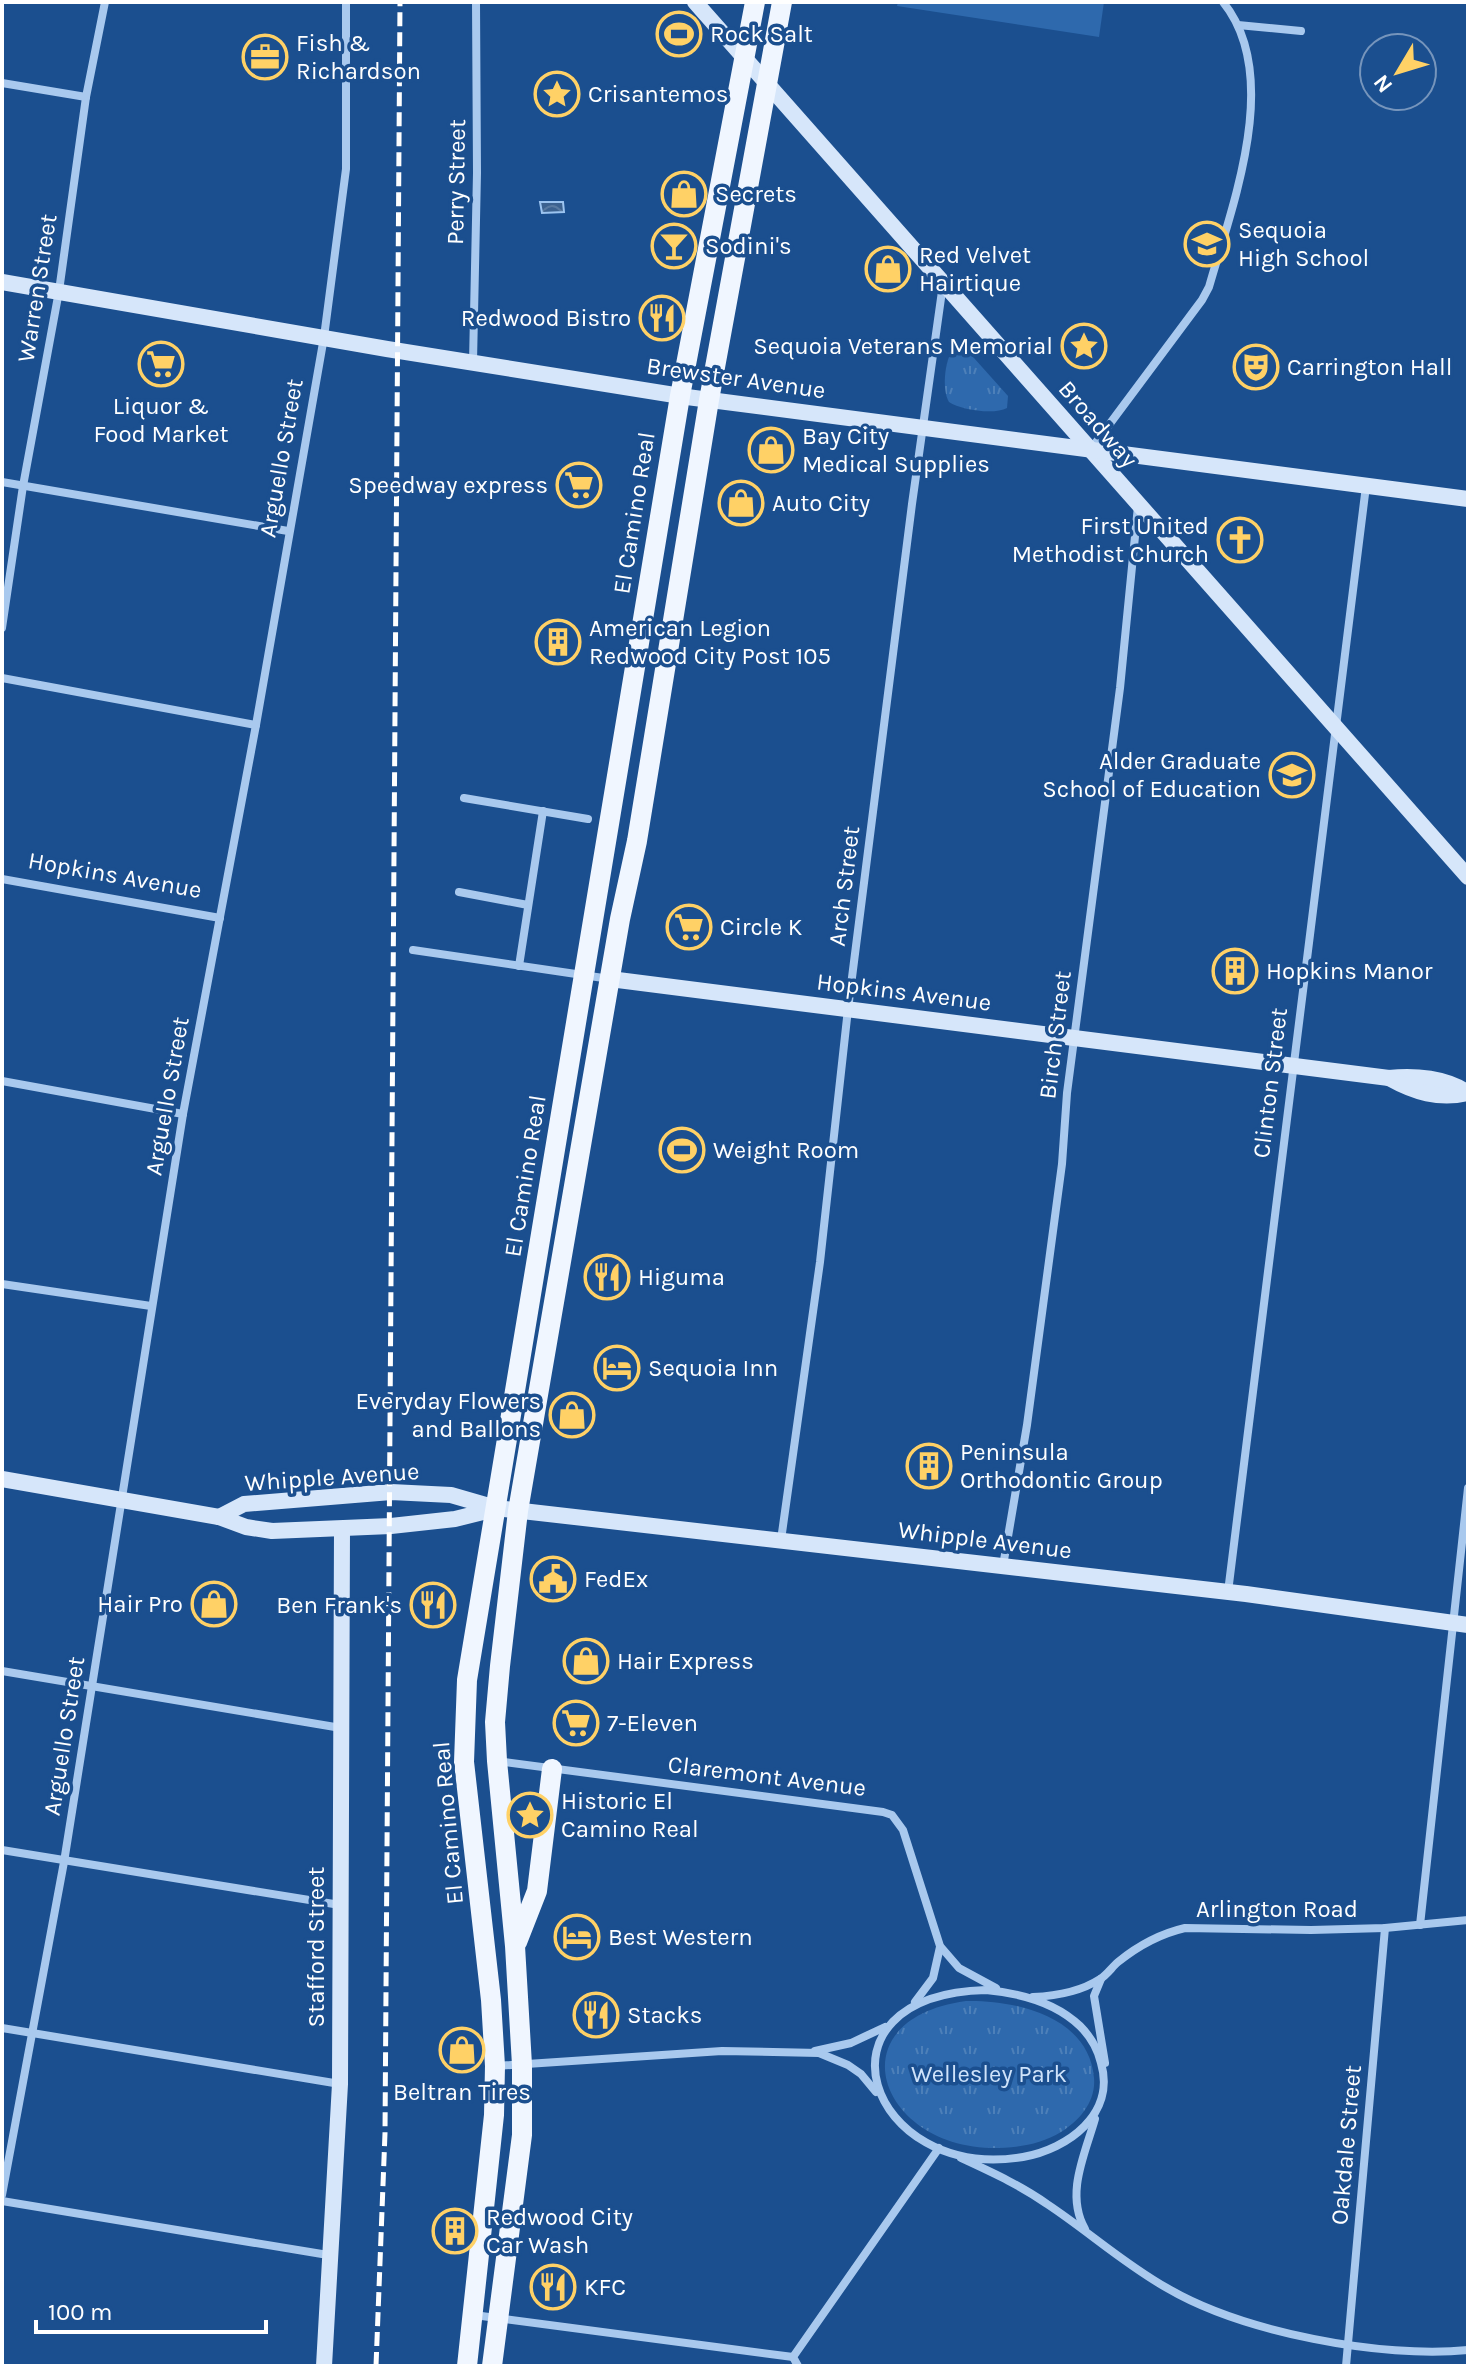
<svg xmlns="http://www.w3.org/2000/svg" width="1470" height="2368" font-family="Karla,sans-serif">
<defs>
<pattern id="grass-tufts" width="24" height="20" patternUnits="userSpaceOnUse" patternTransform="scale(2)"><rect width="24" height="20" fill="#2e69ad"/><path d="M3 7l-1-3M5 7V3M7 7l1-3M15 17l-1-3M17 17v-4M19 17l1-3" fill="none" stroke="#4d80b9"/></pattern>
<pattern id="water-waves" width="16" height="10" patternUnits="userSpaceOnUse" patternTransform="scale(2)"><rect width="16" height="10" fill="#3c6290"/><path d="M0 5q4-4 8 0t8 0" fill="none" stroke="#597aa1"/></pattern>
</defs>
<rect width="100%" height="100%" fill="#1b4f8f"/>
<!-- grass -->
<g fill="url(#grass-tufts)">
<path d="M 956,346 L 965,348 L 1008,396 L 1007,408 C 994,415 961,410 949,402 C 941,389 945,355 956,346 Z"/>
<path d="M 966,2001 C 1015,2000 1089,2016 1094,2078 C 1096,2101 1080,2120 1061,2132 C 1040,2145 1015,2148 991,2148 C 877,2145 835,2019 966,2001 Z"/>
</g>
<!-- pitch -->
<polygon fill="#2e69ad" points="898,2 1104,2 1099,37 897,6"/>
<!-- water -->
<polygon fill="url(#water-waves)" stroke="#9cc4f0" stroke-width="2" points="540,202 563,202 564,212 542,213"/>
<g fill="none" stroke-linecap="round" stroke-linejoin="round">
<!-- street -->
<g stroke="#a9c9ee" stroke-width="8">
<polyline points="1238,25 1301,31"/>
<polyline points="2,83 86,97"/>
<polyline points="473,362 477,173 476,2"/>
<path d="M 1091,449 L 1202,300 L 1209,287 C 1232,206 1283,76 1223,2"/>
<polyline points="2,482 288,531"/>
<polyline points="2,628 23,486 59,291 86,97 105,2"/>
<polyline points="2,678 256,725"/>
<polyline points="464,798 588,819"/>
<polyline points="2,879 220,918"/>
<polyline points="459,892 528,905"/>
<polyline points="413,950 610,979"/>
<polyline points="519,966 543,811"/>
<polyline points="2,1081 183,1114"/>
<polyline points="2,1284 151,1306"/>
<polyline points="781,1540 820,1262 848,1009 912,504 943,284"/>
<polyline points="1003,1566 1027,1425 1062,1164 1067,1093 1120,688 1138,506"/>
<polyline points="1228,1592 1366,486"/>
<polyline points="2,1671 341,1728"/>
<polyline points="497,1761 883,1812 892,1815 903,1830 940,1946 959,1968 996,1988"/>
<polyline points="2,1850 340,1905"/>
<polyline points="1420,1925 1468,1488"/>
<polyline points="1101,1979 1094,1996 1105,2063"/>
<path d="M 986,1990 C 1019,1993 1055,2002 1080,2026 C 1090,2036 1098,2050 1101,2063 C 1116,2114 1068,2149 1023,2157 C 868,2183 803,1995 986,1990 Z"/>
<path d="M 1033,1997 C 1056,1996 1080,1992 1100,1979 C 1107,1975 1112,1967 1118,1962 C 1139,1945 1159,1934 1185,1928 L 1311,1930 L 1385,1928 L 1468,1920"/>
<polyline points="915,2002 933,1978 940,1947"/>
<polyline points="2,2028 340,2084"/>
<polyline points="815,2051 851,2043 885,2027"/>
<polyline points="496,2066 722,2051 819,2053 848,2065 861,2074 876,2092"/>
<path d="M 961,2158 C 991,2172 1020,2185 1047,2204 C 1088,2231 1124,2264 1167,2288 C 1242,2332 1382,2359 1468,2350"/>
<polyline points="2,2195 64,1862 183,1114 256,725 324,337 346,169 346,2"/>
<polyline points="2,2201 328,2255"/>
<path d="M 1085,2229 C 1065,2194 1085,2154 1095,2119"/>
<polyline points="474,2315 793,2357"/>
<polyline points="798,2366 793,2357 939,2148"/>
<polyline points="1346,2366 1385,1928"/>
</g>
<!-- secondary -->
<g stroke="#d6e6fa" stroke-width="16">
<polyline points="695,2 1468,877"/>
<polyline points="2,282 387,349 687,397 1468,499"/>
<path d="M 610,979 L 1389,1078 C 1415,1075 1446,1078 1468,1093"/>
<path d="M 1389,1078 C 1414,1092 1439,1100 1468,1093"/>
<polyline points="2,1479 219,1517 246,1527 272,1531 391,1526 455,1519 495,1509"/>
<polyline points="219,1517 244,1504 391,1492 451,1495 496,1508 1246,1594 1468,1625"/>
<polyline points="324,2366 340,2084 342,1529"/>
</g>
<!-- primary -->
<g stroke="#f0f6ff" stroke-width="20">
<polyline points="517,1942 537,1891 552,1769"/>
<polyline points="467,2366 494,2115 495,2066 491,2000 464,1762 467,1680 680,396 755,2"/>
<polyline points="492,2366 522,2135 522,2065 515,1946 497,1761 495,1722 500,1666 518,1511 620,919 637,841 709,400 782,2"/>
</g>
<!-- rail -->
<polyline stroke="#fff" stroke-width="5" stroke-dasharray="14 6" stroke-linecap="butt" points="376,2366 385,2133 400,2"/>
</g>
<!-- icons -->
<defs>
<g id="stadium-ring" transform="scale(2.3)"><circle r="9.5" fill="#1b4f8f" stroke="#ffd166" stroke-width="1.5"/><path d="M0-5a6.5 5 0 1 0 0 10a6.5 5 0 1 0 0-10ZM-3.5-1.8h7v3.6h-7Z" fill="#ffd166"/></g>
<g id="office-ring" transform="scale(2.3)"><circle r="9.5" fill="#1b4f8f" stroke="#ffd166" stroke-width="1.5"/><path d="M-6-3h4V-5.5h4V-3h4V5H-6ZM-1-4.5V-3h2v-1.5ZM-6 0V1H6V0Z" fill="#ffd166"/></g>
<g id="sight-ring" transform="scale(2.3)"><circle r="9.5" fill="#1b4f8f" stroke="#ffd166" stroke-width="1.5"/><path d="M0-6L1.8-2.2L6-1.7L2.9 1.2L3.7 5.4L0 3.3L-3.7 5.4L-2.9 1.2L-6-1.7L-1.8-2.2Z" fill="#ffd166"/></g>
<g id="shop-ring" transform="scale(2.3)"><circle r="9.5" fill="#1b4f8f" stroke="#ffd166" stroke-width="1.5"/><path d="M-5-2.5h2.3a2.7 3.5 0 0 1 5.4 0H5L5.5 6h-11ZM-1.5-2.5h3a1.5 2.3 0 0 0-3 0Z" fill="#ffd166"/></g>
<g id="school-ring" transform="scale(2.3)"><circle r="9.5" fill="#1b4f8f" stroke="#ffd166" stroke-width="1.5"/><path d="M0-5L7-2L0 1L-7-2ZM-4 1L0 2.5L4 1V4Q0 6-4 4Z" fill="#ffd166"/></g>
<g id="bar-ring" transform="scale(2.3)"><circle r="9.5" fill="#1b4f8f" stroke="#ffd166" stroke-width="1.5"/><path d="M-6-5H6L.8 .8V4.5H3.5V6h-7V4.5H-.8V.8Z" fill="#ffd166"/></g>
<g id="restaurant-ring" transform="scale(2.3)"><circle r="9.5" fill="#1b4f8f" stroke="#ffd166" stroke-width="1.5"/><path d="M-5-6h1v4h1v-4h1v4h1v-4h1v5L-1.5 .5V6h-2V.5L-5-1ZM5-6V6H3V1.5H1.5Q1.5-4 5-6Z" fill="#ffd166"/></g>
<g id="supermarket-ring" transform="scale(2.3)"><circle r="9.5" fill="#1b4f8f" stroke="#ffd166" stroke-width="1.5"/><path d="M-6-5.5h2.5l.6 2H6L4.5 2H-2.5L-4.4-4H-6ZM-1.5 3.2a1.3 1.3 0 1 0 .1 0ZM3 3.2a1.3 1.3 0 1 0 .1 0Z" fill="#ffd166"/></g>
<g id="theatre-ring" transform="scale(2.3)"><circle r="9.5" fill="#1b4f8f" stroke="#ffd166" stroke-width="1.5"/><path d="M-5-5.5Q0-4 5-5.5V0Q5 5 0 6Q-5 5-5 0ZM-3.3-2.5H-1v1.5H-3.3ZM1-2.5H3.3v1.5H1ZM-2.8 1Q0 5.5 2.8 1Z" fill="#ffd166"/></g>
<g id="church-ring" transform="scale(2.3)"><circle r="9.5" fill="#1b4f8f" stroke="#ffd166" stroke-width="1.5"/><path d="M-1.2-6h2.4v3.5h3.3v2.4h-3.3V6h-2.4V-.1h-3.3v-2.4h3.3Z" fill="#ffd166"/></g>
<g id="building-ring" transform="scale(2.3)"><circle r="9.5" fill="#1b4f8f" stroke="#ffd166" stroke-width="1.5"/><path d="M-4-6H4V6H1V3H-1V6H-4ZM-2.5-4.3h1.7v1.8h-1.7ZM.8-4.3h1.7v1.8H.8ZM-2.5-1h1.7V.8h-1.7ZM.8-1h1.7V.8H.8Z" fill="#ffd166"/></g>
<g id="university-ring" transform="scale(2.3)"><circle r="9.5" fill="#1b4f8f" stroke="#ffd166" stroke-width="1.5"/><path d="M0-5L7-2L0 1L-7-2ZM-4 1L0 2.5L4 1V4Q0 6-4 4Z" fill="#ffd166"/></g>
<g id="hotel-ring" transform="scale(2.3)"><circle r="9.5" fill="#1b4f8f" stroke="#ffd166" stroke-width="1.5"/><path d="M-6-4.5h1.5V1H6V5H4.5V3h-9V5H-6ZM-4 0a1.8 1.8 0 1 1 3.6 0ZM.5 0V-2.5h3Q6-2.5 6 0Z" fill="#ffd166"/></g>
<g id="civic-ring" transform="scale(2.3)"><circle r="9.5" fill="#1b4f8f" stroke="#ffd166" stroke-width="1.5"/><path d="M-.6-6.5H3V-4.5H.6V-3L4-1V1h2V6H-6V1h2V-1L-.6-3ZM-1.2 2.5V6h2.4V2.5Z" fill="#ffd166"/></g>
</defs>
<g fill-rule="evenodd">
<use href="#stadium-ring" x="679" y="34"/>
<use href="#office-ring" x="265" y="57"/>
<use href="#sight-ring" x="557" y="94"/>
<use href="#shop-ring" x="684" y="194"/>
<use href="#school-ring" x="1207" y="244"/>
<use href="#bar-ring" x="674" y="246"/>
<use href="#shop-ring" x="888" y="269"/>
<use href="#restaurant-ring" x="662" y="318"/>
<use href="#sight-ring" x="1084" y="346"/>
<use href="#supermarket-ring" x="161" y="364"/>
<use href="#theatre-ring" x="1256" y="367"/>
<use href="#shop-ring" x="771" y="450"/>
<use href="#supermarket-ring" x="579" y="485"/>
<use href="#shop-ring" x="741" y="503"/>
<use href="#church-ring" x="1240" y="540"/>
<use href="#building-ring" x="558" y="642"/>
<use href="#university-ring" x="1292" y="775"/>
<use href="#supermarket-ring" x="689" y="927"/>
<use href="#building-ring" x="1235" y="971"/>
<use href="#stadium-ring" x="682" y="1150"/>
<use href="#restaurant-ring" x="607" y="1277"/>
<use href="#hotel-ring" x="617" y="1368"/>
<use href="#shop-ring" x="572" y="1415"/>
<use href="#building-ring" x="929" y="1466"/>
<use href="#civic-ring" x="553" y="1579"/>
<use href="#shop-ring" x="214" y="1604"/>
<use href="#restaurant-ring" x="433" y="1605"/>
<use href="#shop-ring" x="586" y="1661"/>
<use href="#supermarket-ring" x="576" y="1723"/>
<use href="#sight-ring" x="530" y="1815"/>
<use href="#hotel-ring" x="577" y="1937"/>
<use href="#restaurant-ring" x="596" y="2015"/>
<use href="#shop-ring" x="462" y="2050"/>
<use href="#building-ring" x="455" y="2231"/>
<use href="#restaurant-ring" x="553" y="2287"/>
</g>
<g text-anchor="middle" stroke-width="7" stroke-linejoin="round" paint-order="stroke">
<!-- poi labels -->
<g font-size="24" fill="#fff" stroke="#1b4f8f" text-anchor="start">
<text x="710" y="42">Rock Salt</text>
<text x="296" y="51">Fish &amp;<tspan x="296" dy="28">Richardson</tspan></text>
<text x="588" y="102">Crisantemos</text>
<text x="715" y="202">Secrets</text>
<text x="1238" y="238">Sequoia<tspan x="1238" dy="28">High School</tspan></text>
<text x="705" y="254">Sodini's</text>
<text x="919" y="263">Red Velvet<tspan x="919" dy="28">Hairtique</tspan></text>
<text x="631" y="326" text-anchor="end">Redwood Bistro</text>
<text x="1053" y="354" text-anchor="end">Sequoia Veterans Memorial</text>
<text x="1287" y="375">Carrington Hall</text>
<text x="161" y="414" text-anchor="middle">Liquor &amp;<tspan x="161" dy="28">Food Market</tspan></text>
<text x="802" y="444">Bay City<tspan x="802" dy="28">Medical Supplies</tspan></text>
<text x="548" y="493" text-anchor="end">Speedway express</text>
<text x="772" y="511">Auto City</text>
<text x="1209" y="534" text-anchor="end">First United<tspan x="1209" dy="28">Methodist Church</tspan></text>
<text x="589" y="636">American Legion<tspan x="589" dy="28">Redwood City Post 105</tspan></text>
<text x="1261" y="769" text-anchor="end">Alder Graduate<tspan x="1261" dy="28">School of Education</tspan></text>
<text x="720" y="935">Circle K</text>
<text x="1266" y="979">Hopkins Manor</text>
<text x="713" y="1158">Weight Room</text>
<text x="638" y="1285">Higuma</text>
<text x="648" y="1376">Sequoia Inn</text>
<text x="541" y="1409" text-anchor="end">Everyday Flowers<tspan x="541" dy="28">and Ballons</tspan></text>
<text x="960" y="1460">Peninsula<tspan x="960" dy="28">Orthodontic Group</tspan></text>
<text x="584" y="1587">FedEx</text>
<text x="183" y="1612" text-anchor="end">Hair Pro</text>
<text x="402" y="1613" text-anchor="end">Ben Frank's</text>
<text x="617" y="1669">Hair Express</text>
<text x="607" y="1731">7-Eleven</text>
<text x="561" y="1809">Historic El<tspan x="561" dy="28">Camino Real</tspan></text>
<text x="608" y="1945">Best Western</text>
<text x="627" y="2023">Stacks</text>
<text x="462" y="2100" text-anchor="middle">Beltran Tires</text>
<text x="486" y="2225">Redwood City<tspan x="486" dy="28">Car Wash</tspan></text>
<text x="584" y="2295">KFC</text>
</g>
<!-- street labels -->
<g font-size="24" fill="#fff" stroke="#1b4f8f">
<text transform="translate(456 182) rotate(-89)" y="8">Perry Street</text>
<text transform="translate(37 288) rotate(-81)" y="8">Warren Street</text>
<text transform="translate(736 378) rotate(8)" y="8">Brewster Avenue</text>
<text transform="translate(1098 424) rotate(49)" y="8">Broadway</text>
<text transform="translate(281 458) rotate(-80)" y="8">Arguello Street</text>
<text transform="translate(634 513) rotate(-81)" y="8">El Camino Real</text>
<text transform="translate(115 875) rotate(10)" y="8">Hopkins Avenue</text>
<text transform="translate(844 886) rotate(-83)" y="8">Arch Street</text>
<text transform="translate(904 992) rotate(7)" y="8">Hopkins Avenue</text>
<text transform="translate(1055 1035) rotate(-83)" y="8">Birch Street</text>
<text transform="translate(1270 1083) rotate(-83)" y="8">Clinton Street</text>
<text transform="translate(167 1096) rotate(-80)" y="8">Arguello Street</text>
<text transform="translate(525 1176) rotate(-81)" y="8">El Camino Real</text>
<text transform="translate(332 1477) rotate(-4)" y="8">Whipple Avenue</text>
<text transform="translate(985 1540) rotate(7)" y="8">Whipple Avenue</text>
<text transform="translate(64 1736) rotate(-81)" y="8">Arguello Street</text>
<text transform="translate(767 1776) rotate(7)" y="8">Claremont Avenue</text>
<text transform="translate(448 1823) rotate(-95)" y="8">El Camino Real</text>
<text x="1277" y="1917">Arlington Road</text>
<text transform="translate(316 1947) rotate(-90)" y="8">Stafford Street</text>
<text transform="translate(1346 2145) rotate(-85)" y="8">Oakdale Street</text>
</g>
<!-- park labels -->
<g font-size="24" fill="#cfe3fa" stroke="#1b4f8f">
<text x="989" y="2082">Wellesley Park</text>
</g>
</g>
<!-- border -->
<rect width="1470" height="2368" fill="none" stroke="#ffffff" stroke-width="8"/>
<!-- north arrow -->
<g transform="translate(1398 72) rotate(232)"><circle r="38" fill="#1b4f8f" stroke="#7695bc" stroke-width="2"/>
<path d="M0-6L14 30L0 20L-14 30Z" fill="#ffd166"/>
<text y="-12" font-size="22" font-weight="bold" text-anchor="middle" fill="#ffffff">N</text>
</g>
<!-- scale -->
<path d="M36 2320v12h230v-12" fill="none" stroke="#ffffff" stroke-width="4"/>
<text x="48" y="2320" font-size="24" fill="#ffffff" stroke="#1b4f8f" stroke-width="6" paint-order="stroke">100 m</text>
</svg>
